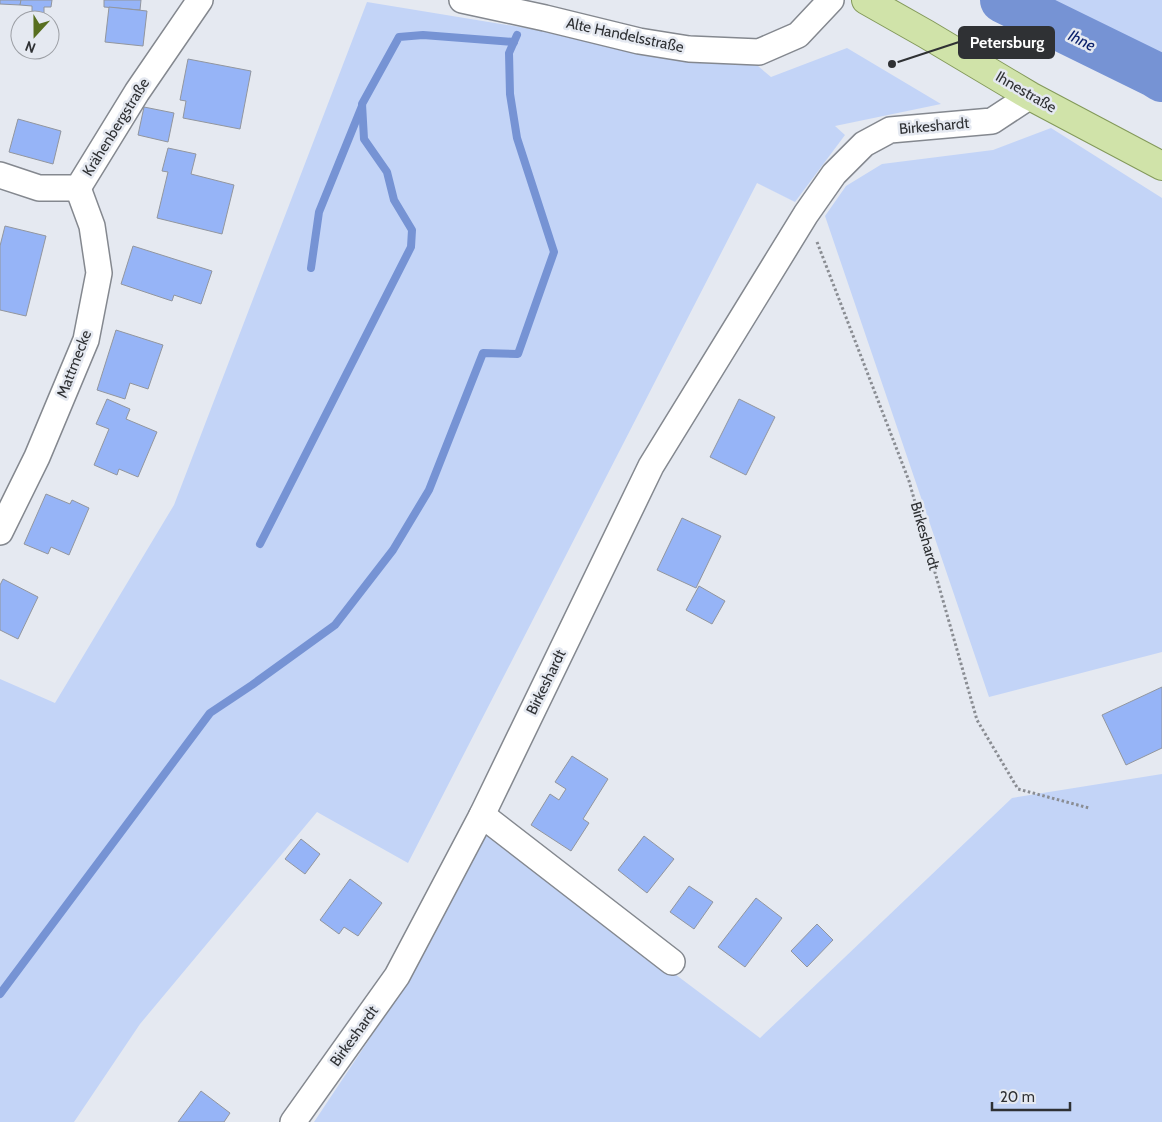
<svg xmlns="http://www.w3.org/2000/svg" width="1162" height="1122" font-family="Cabin,sans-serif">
<rect width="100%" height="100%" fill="#e5e9f1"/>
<!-- green -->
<g fill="#c3d4f7">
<polygon points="1040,0 1162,0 1162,65"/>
<polygon points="367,2 758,66 771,77 847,48 941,104 835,126 845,135 795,202 757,183 408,863 317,812 140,1024 74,1122 0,1122 0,679 55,703 174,505"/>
<polygon points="1051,128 1162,198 1162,652 989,697 825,216 846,186 882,164 993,150"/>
<polygon points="1162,774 1162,1122 314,1122 408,981 486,832 760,1038 1012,798"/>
</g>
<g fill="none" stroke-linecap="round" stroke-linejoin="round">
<!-- stream -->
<g stroke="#7693d4" stroke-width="8">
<polyline points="311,268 319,212 362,106"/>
<polyline points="260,544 411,247 412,230 394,200 387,172 364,139 362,104 399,37 423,35 514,42"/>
<polyline points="0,994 210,713 252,685 335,625 393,550 429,490 483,353 518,354 554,252 517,138 510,94 509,53 517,35"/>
</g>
<!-- river -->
<polyline stroke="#7693d4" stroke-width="46" points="1003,0 1154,74 1162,79"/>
</g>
<!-- building -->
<g fill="#96b4f7" stroke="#92969e">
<polygon points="0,0 21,0 20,5 0,4"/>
<polygon points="21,0 52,0 51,7 44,7 44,14 32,13 32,6 20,5"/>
<polygon points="104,0 141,0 140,10 104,7"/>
<polygon points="109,7 147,11 143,46 105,42"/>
<polygon points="188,59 251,71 240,129 183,118 186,101 180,100"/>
<polygon points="144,107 174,113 168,142 138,135"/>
<polygon points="18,119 61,131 53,164 9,152"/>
<polygon points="168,148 196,154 191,174 234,185 222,234 157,218 168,172 162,171"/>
<polygon points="5,226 46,236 26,316 0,310 0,246"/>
<polygon points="133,246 212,271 201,304 174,295 172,301 121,284"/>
<polygon points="116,330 163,345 148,389 130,383 125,399 97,390"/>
<polygon points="107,399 130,409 126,419 157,432 138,477 119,469 117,475 94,465 109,429 96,424"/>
<polygon points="739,399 775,417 746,475 710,457"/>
<polygon points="46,494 70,504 72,500 89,508 69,555 51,547 48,554 24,544"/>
<polygon points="682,518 721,536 696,588 657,570"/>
<polygon points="3,579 38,597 18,639 0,630 0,585"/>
<polygon points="699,586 725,601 712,624 686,610"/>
<polygon points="1162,687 1162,748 1126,765 1102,715"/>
<polygon points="572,756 608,779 583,819 589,823 571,851 531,825 550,794 559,800 566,789 555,782"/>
<polygon points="644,836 674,859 647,893 618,870"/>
<polygon points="301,839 320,854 305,874 285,859"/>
<polygon points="350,879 382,903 358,936 344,927 339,934 320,920"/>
<polygon points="689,886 713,902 694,929 670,912"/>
<polygon points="756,898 782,918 745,967 718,947"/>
<polygon points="817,924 833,940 807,967 791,951"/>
<polygon points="201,1091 230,1113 224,1122 178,1122"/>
</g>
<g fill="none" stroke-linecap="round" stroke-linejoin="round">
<!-- minor casing -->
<g stroke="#84888f" stroke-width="28">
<g id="minor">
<polyline points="462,0 545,18 639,41 689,49 759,52 798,35 831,0"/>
<polyline points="0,175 39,188 78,188 137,92 200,0"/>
<polyline points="0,532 37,457 86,340 99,273 92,226 78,188"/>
<polyline points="482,815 672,962"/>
<polyline points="293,1122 397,976 482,815 651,466 806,214 834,174 864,144 890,130 992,121 1030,96"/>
</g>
</g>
<!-- major casing -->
<g stroke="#83995a" stroke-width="30">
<polyline id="major" points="866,0 926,34 1030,96 1162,166"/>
</g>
<!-- path -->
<polyline stroke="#8a8d93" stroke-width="3" stroke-dasharray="2.5 2.5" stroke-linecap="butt" points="817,242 909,481 977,720 1018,789 1089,808"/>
<!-- minor -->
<use href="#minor" stroke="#fff" stroke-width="25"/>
<!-- major -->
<use href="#major" stroke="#d0e3a9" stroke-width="28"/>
</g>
<g text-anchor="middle" stroke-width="5" stroke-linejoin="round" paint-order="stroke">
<!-- street labels -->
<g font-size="15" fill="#2f3134" stroke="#e5e9f1">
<text transform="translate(625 35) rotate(12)" y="5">Alte Handelsstraße</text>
<text transform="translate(1026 92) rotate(30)" y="5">Ihnestraße</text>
<text transform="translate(934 126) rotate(-5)" y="5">Birkeshardt</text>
<text transform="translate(116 127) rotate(-58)" y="5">Krähenbergstraße</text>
<text transform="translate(74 364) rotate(-69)" y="5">Mattmecke</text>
<text transform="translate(925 536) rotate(74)" y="5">Birkeshardt</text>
<text transform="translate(546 682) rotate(-64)" y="5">Birkeshardt</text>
<text transform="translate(354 1036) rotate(-54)" y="5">Birkeshardt</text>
</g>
<!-- water labels -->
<g font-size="16" font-style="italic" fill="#0b216c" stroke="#e5e9f1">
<text transform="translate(1082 40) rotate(26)" y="6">Ihne</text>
</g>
</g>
<!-- callouts -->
<path fill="none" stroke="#2f3134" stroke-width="2" d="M892 64L959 42"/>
<circle fill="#2f3134" stroke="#e5e9f1" stroke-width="2" cx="892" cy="64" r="5"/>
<rect fill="#2f3134" stroke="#2f3134" stroke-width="2" x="959" y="27" width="95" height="31" rx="5"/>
<g font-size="16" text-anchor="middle" font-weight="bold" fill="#fff">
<text x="1007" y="48">Petersburg</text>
</g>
<!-- north arrow -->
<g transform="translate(35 35) rotate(201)"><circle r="24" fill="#e5e9f1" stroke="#9c9fa5"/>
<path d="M0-4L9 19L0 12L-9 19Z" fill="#586f20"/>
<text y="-8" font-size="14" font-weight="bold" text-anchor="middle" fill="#2f3134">N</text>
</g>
<!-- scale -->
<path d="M992 1102v8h78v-8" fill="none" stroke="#2f3134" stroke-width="2.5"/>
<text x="1000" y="1102" font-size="15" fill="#2f3134" stroke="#e5e9f1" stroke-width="4" paint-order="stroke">20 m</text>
</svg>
